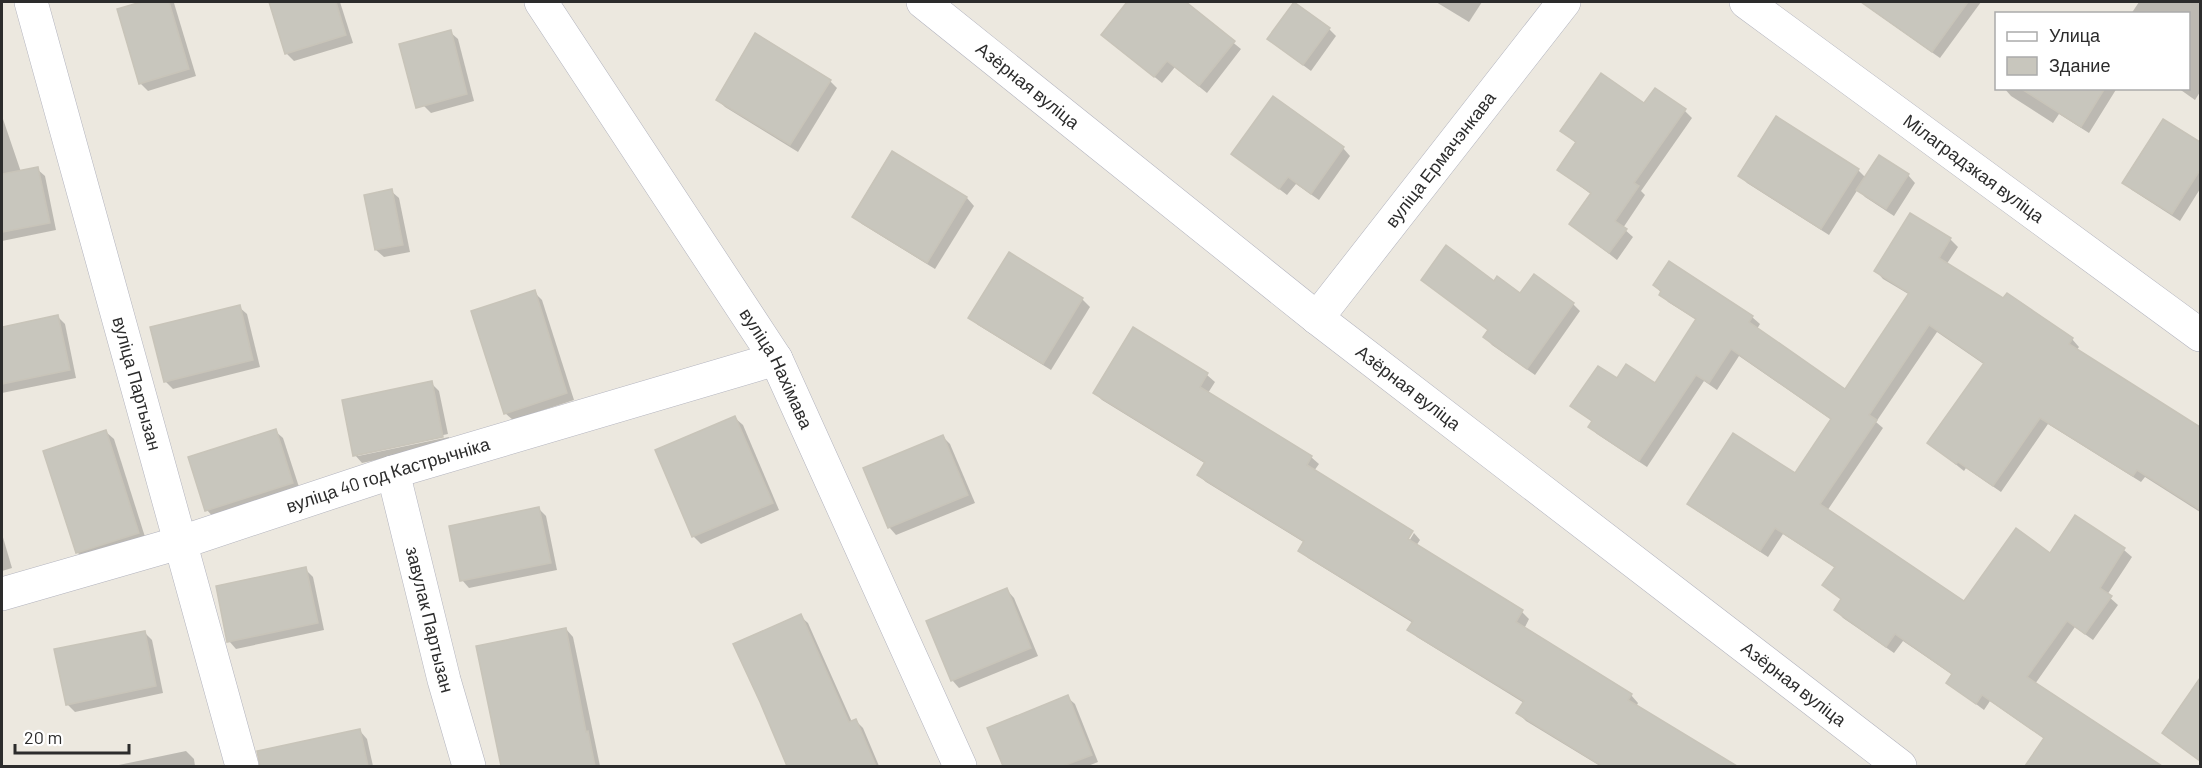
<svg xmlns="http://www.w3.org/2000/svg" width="2202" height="768" font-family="Barlow,sans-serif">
<rect width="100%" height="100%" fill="#ece8df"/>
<!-- shadow -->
<g fill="#0003">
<polygon points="146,2 174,3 196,76 148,91 140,83 118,10"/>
<polygon points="270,2 340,2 353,43 294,61 286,53"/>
<polygon points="1129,2 1183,2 1241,49 1207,93 1175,67 1162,83 1103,35"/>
<polygon points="1436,2 1482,2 1469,22"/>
<polygon points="1866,2 1981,2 1940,58 1872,10 1865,3"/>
<polygon points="2139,2 2200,2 2200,92 2195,100 2178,88 2188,88 2188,14 2131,14"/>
<polygon points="1329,29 1336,36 1311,71 1277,46"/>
<polygon points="450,32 458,39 474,101 431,113 423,105"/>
<polygon points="830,81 837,88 798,152 725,107 717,99"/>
<polygon points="2004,88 2117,88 2089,133 2059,114 2053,123 2011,96"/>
<polygon points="1645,106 1685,111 1692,118 1641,191 1645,195 1623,228 1633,237 1617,260 1571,224 1592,195 1559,170 1577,144 1562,131"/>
<polygon points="2,116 21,172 37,169 45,176 56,230 2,241"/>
<polygon points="2164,121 2200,144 2200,189 2180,221 2132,190 2124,182"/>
<polygon points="1343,148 1350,156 1319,200 1296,184 1287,195 1233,154"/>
<polygon points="893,153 967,198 974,206 935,269 862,224 854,217"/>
<polygon points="1858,170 1866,178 1908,175 1915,183 1894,216 1865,197 1858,189 1829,235 1747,183 1740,175"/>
<polygon points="391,191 399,198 410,252 384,257 376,250"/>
<polygon points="1911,215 1950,239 1958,247 1946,265 2072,339 2079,347 2076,351 2199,427 2200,425 2200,512 2145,477 2141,482 2048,424 2001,492 1966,468 1964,471 1929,443 1985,365 1937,332 1876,422 1883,428 1827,511 1964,603 2051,555 2075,517 2124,550 2132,557 2107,595 2118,605 2093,640 2075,627 2035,684 2147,760 2143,766 2034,766 2029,762 2045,739 1990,701 1984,710 1948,683 1953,675 1903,641 1894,653 1843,618 1836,610 1842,600 1824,585 1836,568 1783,534 1768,557 1697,511 1689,504 1795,475 1832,420 1739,356 1717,390 1704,381 1647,467 1597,434 1590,427 1593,422 1572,406 1617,380 1655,385 1697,320 1668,302 1655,285 1752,317 1760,324 1757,329 1846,391 1910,295 1883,279 1876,271"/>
<polygon points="1009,254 1082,299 1090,307 1051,370 978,325 970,318"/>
<polygon points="1423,279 1494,283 1521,295 1573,304 1580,311 1535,375 1492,345 1485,337 1489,331"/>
<polygon points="534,292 542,300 574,400 513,420 505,413"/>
<polygon points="239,307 247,314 260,367 173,389 165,381"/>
<polygon points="57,316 65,324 76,378 2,393 2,328"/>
<polygon points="1134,329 1207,375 1215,382 1208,393 1311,457 1319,464 1314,471 1403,545 1406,546 1414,533 1420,540 1416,546 1522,612 1529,619 1524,629 1631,695 1638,703 1636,707 1725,766 1600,766 1526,721 1518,713 1524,703 1417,637 1409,629 1413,623 1308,558 1300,550 1305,543 1206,482 1198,475 1206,464 1102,400 1095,393"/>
<polygon points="431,383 439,391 448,434 358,453 358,456 449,437 450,444 362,463 355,455"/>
<polygon points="735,418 743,425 779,510 701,544 694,537 657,451"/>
<polygon points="275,431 283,438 300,490 214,518 207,510"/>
<polygon points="106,432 114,439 146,540 85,560 77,552"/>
<polygon points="943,437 950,444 975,503 896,535 889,527"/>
<polygon points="539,509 546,516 557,570 469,588 462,580"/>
<polygon points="2,534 12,568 2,571"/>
<polygon points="305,569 313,577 324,630 236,649 229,641"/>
<polygon points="1007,590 1014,598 1038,656 959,688 952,680"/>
<polygon points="800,616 808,623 852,722 855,720 863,728 879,766 788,766 762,702"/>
<polygon points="566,629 573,637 600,766 502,766 477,647"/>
<polygon points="144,632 152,640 163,693 75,712 67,704"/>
<polygon points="2200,680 2200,724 2181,709"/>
<polygon points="1067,697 1075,704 1098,762 1088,766 1005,766 989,729"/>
<polygon points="360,731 367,739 373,766 276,766 272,750"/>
<polygon points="186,751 194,759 195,766 114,766"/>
</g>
<!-- building -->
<g fill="#c8c6bd" stroke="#c8c4b9" stroke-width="1.5">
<polygon points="141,2 169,2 189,69 139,84 117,9"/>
<polygon points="269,2 336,2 346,35 285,54"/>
<polygon points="1127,2 1186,2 1235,41 1199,86 1167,61 1154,77 1101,35"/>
<polygon points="1294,2 1330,28 1303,65 1267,39"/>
<polygon points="1861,2 1968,2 1932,52"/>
<polygon points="451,30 467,94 416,108 399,44"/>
<polygon points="755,33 831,80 790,145 716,100"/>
<polygon points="1601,73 1644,103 1655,88 1686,109 1634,183 1639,186 1615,221 1627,229 1609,253 1569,224 1591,193 1557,170 1576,142 1560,131"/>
<polygon points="2020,88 2105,88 2081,127"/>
<polygon points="1273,96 1344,147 1311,194 1288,177 1279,189 1231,154"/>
<polygon points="1776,116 1859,169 1821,229 1738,176"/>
<polygon points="2163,119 2200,142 2200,170 2172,214 2122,183"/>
<polygon points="892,151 967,197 927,263 852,217"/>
<polygon points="1879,155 1909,174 1886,209 1856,190"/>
<polygon points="38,167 50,223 2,232 2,174"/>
<polygon points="392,189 403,245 375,250 364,195"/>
<polygon points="1910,213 1951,238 1939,258 2003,298 2007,293 2073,338 2069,344 2200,427 2200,510 2137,470 2133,476 2040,418 1993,486 1958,462 1956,464 1927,443 1984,363 1929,325 1869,415 1877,420 1820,504 1964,601 2016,528 2050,553 2075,515 2125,548 2100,588 2112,596 2085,634 2067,621 2027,677 2162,766 2025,766 2044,738 1982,695 1976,704 1946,683 1952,674 1895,634 1886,647 1834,610 1841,599 1822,585 1835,567 1775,528 1760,551 1687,504 1733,433 1795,473 1831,419 1731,349 1709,383 1696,375 1639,461 1588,427 1592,421 1570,406 1598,366 1617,378 1626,364 1655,383 1696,319 1659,295 1661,291 1653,285 1669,261 1753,316 1749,322 1845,389 1909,293 1874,271"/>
<polygon points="1446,245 1494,281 1497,276 1520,293 1534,274 1574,303 1527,369 1483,337 1488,330 1421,280"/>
<polygon points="1009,252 1083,298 1043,364 968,318"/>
<polygon points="535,290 567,393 504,414 471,311"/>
<polygon points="240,305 253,360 164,382 150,327"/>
<polygon points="58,315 70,370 2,384 2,327"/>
<polygon points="1133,327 1208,373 1200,387 1312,456 1307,465 1413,531 1408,539 1523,610 1516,622 1632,694 1628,700 1737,766 1602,766 1516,713 1524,701 1407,630 1413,621 1298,551 1304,541 1197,475 1205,462 1093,393"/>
<polygon points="432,381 443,437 353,456 342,400"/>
<polygon points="735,416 773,503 692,537 655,450"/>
<polygon points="276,429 293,483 205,511 188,457"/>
<polygon points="106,430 139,533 76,553 43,451"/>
<polygon points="943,435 968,495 888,528 863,468"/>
<polygon points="539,507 551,563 460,581 449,526"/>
<polygon points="306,567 318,623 227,642 216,586"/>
<polygon points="1007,588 1031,648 951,681 926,621"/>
<polygon points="801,614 849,722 856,719 876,766 787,766 760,702 733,644"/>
<polygon points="566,628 586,732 588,731 595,766 501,766 476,646"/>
<polygon points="145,631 156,686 66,705 54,649"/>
<polygon points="2200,678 2200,761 2162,733"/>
<polygon points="1068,695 1092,755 1063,766 1003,766 987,728"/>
<polygon points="360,729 368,766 260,766 257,751"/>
</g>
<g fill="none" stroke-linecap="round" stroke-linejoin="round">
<!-- minor casing -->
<g stroke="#b2b3be" stroke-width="34">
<g id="minor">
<path id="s1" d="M 31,2 L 242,766"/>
<path id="s2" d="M 541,2 L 776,359 L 960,766"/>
<path id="s3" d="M 923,2 L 1317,318 L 1900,766"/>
<path id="s4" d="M 1746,2 L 2200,335"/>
<path id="s5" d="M 1317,318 L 1564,2"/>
<path id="s6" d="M 393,472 L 444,680 L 469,766"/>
<path id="s7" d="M 2,594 L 179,543 L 393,472 L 776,359"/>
</g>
</g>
<!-- minor -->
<use href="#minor" stroke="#fff" stroke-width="33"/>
</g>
<g text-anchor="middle" stroke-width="4.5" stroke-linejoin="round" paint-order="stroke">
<!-- street labels -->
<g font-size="18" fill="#2c2c2c" stroke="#fff">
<text dy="6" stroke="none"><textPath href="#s3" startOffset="134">Азёрная вуліца</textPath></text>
<text dy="6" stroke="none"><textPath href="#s5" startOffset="201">вуліца Ермачэнкава</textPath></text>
<text dy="6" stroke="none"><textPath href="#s4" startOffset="282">Мілаградзкая вуліца</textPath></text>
<text dy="6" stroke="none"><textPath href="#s2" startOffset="436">вуліца Нахімава</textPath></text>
<text dy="6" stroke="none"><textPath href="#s1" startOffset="396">вуліца Партызан</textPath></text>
<text dy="6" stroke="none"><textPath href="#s3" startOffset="620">Азёрная вуліца</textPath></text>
<text dy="6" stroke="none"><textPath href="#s7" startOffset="404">вуліца 40 год Кастрычніка</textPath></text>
<text dy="6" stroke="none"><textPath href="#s6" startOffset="152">завулак Партызан</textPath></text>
<text dy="6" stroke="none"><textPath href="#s3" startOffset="1106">Азёрная вуліца</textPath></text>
</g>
</g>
<!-- border -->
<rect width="2202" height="768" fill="none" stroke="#2c2c2c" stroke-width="6"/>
<!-- legend -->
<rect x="1995" y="12" width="195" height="78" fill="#ffffff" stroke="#ababab" stroke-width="1.5"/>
<rect x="2007" y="32" width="30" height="9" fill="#ffffff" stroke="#ababab" stroke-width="1.5"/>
<text x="2049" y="42" font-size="18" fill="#2c2c2c">Улица</text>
<rect x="2007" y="57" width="30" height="18" fill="#c8c6bd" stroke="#ababab" stroke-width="1.5"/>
<text x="2049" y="72" font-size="18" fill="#2c2c2c">Здание</text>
<!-- scale -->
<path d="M15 744v9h114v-9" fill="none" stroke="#2c2c2c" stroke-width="3"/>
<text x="24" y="744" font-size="18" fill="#2c2c2c" stroke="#ffffff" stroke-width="4.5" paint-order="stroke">20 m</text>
</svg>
